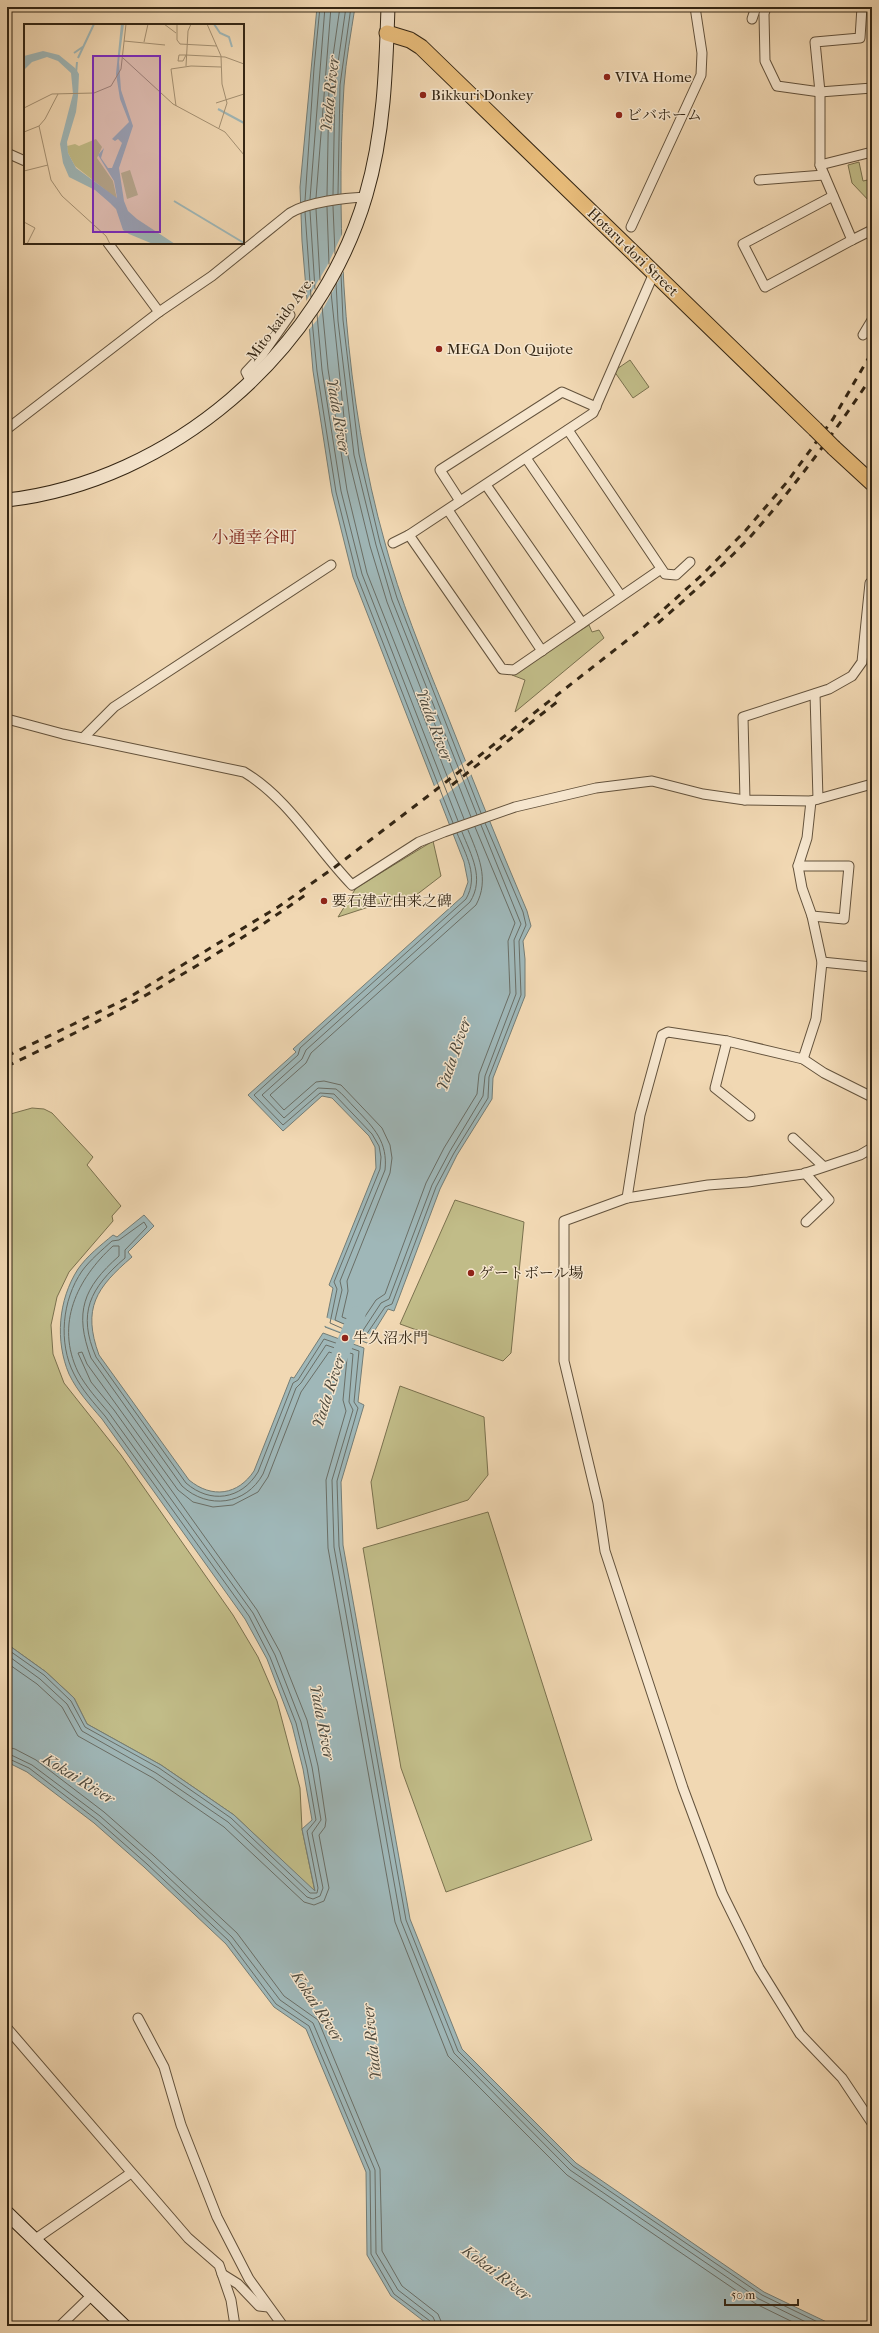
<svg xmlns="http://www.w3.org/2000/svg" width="879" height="2333" font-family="'IM FELL French Canon','Noto Serif JP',serif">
<rect width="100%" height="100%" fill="#f1d8b3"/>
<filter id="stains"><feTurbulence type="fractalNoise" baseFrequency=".005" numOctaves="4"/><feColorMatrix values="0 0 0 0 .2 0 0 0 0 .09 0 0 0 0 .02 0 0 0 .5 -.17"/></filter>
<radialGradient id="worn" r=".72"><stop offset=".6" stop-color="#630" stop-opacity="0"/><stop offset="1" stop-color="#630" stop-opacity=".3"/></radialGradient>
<!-- green -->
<g fill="#c1bc88" stroke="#7a714e">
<polygon points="859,162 863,181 872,179 872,204 852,183 848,165"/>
<polygon points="630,360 649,387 633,398 614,371"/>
<polygon points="589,625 592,632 599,630 604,638 515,712 525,680 512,675"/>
<polygon points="433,841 441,876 411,899 393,899 338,917 356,888"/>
<polygon points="32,1108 44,1109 52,1113 93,1157 87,1165 121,1206 112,1216 113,1221 69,1272 57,1297 51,1325 53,1354 64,1383 121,1455 233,1615 258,1657 277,1701 300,1788 302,1829 315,1892 234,1815 161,1765 87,1724 74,1698 46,1672 7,1644 7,1115"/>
<polygon points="455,1200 524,1222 511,1353 503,1361 400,1324"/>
<polygon points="400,1386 484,1417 488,1475 468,1500 377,1529 371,1482"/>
<polygon points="488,1512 592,1840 446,1892 401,1768 363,1548"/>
</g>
<!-- water -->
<g fill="#9fb7b8" stroke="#747d76">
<path d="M 317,7 L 355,7 C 351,33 346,60 344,86 C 335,232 345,402 385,543 C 400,599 422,653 444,707 C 471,775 498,843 527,911 L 531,926 L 523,941 L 525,959 L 525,996 L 493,1078 L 492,1099 L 457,1155 L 440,1189 L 394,1311 L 388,1309 L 367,1343 L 325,1327 L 333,1288 L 329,1285 L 376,1168 L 375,1147 L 369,1136 L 332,1098 L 322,1096 L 283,1131 L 248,1095 L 296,1052 L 293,1049 L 463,896 L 468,882 L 464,862 L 353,577 L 332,493 L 313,371 L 302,241 L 300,187 Z"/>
<path d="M 144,1215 L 154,1226 L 128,1252 L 132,1257 C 96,1288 82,1308 99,1355 L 189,1480 C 212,1499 238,1495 254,1471 L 291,1377 L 294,1378 L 323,1333 L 364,1348 L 358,1402 L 364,1405 L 341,1482 L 343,1545 L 410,1919 L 462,2049 L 576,2163 L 764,2292 L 835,2326 L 430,2326 L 391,2296 L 367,2255 L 366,2172 L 306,2029 L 274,2007 L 226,1944 L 144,1867 L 94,1823 L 27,1772 L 7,1762 L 7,1644 L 46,1672 L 74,1698 L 87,1724 L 161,1765 L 234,1815 L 315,1891 L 302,1829 L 312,1820 L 303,1769 L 292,1725 L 267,1659 L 245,1619 L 102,1419 C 90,1405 77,1391 69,1374 C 55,1341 58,1300 78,1269 C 87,1256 101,1245 113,1235 L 117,1237 Z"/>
</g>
<!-- pier -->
<g fill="#f1d8b3">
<polygon points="345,228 346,267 317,320 307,332 305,303 327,266"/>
<polygon points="467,760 472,774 438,801 433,787"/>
<polygon points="325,1317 374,1336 369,1343 323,1325"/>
</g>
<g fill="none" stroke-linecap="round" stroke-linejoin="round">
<!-- shore -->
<g stroke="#6a6e66" stroke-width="1">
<polyline points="338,194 340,85 351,7"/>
<polyline points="333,195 335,84 346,7"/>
<polyline points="327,196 329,84 340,7"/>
<polyline points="316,198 331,7"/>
<polyline points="310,199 325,7"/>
<polyline points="305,201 314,68 320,7"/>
<polyline points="333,206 335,254"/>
<polyline points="327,207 329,264"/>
<polyline points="316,209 320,280"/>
<polyline points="310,211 315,289"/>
<polyline points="305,212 311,297"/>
<polyline points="341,274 343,320 359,454 380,543 397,598 481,813"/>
<polyline points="336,282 338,321 354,455 376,545 392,600 477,815"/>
<polyline points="331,292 348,456 370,546 387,602 471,817"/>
<polyline points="322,306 328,369 347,490 367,573 464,819"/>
<polyline points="317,314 322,370 341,491 362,574 458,821"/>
<polyline points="312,320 317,371 336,492 357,576 453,823"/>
<path d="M 468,830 C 478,855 490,879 476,905 L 311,1053 L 306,1063 L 270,1095 L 284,1110 L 316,1082 L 324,1081 L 341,1085 L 382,1128 L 390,1145 L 392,1158 L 390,1173 L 347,1281 L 348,1291 L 342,1317 L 360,1324 L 376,1300 L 385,1294 L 426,1183 L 444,1148 L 477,1094 L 479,1074 L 510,993 L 508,941 L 515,923 L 475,827"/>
<path d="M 462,832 C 471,855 485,878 470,902 L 306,1050 L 302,1059 L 262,1095 L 284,1118 L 318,1088 L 336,1089 C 343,1094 349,1102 356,1109 C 374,1128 388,1142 385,1170 L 340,1281 L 342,1290 L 335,1320 L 362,1332 L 381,1303 L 389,1299 L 432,1185 L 450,1151 L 483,1096 L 485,1076 L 516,994 L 514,940 L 521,924 L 481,825"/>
<path d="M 457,833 C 466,855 479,876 466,899 L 300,1048 L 298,1055 L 254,1095 L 283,1125 L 320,1093 L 334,1094 L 372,1134 L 379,1146 L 381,1157 L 380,1169 L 334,1282 L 337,1289 L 330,1323 L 364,1338 L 385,1307 L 392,1304 L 436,1187 L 454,1153 L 488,1098 L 489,1077 L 521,995 L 519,941 L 526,925 L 523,912 L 485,823"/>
<path d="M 7,1649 L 44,1675 L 71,1701 L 85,1727 L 159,1768 L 231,1818 L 310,1893 L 317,1893 L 318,1888 L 307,1831 L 316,1820 L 307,1768 L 296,1723 L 270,1657 L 249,1616 L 105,1416 C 94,1403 82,1390 74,1374 C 58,1343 62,1300 82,1271 C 90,1260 102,1250 112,1241 L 119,1240 L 144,1222 L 147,1227 L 125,1250 L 125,1258 C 90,1288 77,1313 96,1357 L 186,1483 C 210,1504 241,1500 258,1472 L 293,1383 L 298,1380 L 324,1339 L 359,1351 L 354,1402 L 358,1408 L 337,1481 L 339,1546 L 406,1920 L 458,2051 L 573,2166 L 762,2295 L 826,2326"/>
<path d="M 7,1655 L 40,1679 L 67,1704 L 82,1731 L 156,1773 L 228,1822 L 307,1897 L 313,1899 L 320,1896 L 323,1888 L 312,1833 L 321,1820 L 312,1767 L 301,1722 L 275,1655 L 253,1613 L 109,1413 C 98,1400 86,1387 78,1372 C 55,1324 77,1279 113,1246 L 119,1246 L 119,1256 C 83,1288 74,1312 91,1358 L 182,1486 C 208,1510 246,1505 263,1474 L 296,1388 L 301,1383 L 326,1345 L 353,1354 L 349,1402 L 353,1410 L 332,1480 L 334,1547 L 401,1921 L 454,2053 L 570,2170 L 759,2299 L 814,2326"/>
<polyline points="7,1663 37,1684 62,1707 78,1736 153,1778 224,1827 304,1902 314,1905 324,1901 329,1888 319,1835 325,1827 326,1820 318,1766 307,1720 280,1652 257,1610 114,1410 91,1382 78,1353 82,1352 87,1364 178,1490 193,1502 213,1507 233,1505 258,1492 268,1477 301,1392 329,1352 347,1358 343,1400 346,1411 326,1480 328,1548 395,1922 448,2056 567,2175 756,2304 801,2326"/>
<polyline points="7,1747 15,1749 36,1760 104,1812 154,1856 237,1933 284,1996 318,2020 380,2169 382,2251 402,2286 438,2314 443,2326"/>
<polyline points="7,1753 32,1765 100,1816 150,1860 232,1937 280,2000 313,2023 375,2170 376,2253 398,2290 433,2317 437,2326"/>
<polyline points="7,1758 29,1768 97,1820 147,1864 229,1941 276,2004 309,2026 370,2171 371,2254 394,2294 430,2321 431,2326"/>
</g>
<!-- river -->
<polyline stroke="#9fb7b8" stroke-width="17" points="337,1362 357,1315"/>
<!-- minor casing -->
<g stroke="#63523c" stroke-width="11">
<g id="minor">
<polyline points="766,7 764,14 765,61 777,86 820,92 872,88"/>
<polyline points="862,7 860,38 815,42 820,92 820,165 852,240 872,230"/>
<polyline points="752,19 756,7"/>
<polyline points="7,153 25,161"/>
<polyline points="820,165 872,152"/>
<polyline points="759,180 824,175"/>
<polyline points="833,196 743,244 765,287 852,240"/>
<polyline points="631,227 701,75 702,53 695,7"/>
<polyline points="108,243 159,312"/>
<polyline points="863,335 872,320"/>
<polyline points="251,382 246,372 262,355 290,315"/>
<path d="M 7,429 L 159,312 L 212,276 L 290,213 C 308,202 344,198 366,197"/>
<polyline points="568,430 665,574 676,575 690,562"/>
<polyline points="526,458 621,596"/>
<polyline points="486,485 582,623"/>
<polyline points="460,501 440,470 562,392 596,407"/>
<polyline points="448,510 542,651"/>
<polyline points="409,535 502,669 514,670 661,569"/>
<polyline points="393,543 409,535 593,413 654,273"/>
<polyline points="815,694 818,799"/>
<path d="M 7,719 L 63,734 L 244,772 C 289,799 316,848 352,885 L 419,842 L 444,832 L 515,807 L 596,788 L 652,781 L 703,794 L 745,800 L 811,801 L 872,784"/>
<polyline points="83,738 114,707 331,565"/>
<polyline points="745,800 743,717 829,689 852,676 862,662 870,583 872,584"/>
<polyline points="798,866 849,866 844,919 812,916"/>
<polyline points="822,962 872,967"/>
<polyline points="727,1041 715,1088 750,1116"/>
<polyline points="803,1059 816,1019 822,962 812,916 802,888 798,866 807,838 811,801"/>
<polyline points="793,1138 823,1166"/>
<polyline points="872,1148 860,1155 803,1174 748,1182 708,1185 627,1198 564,1221 564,1361 598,1503 605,1551 683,1788 722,1893 759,1968 800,2034 842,2078 872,2123"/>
<polyline points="805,1173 829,1200 806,1222"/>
<polyline points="627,1198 640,1115 662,1035 668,1032 727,1041 803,1059 824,1073 872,1097"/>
<polyline points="138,2018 164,2067 181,2125 217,2217 249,2279 283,2326"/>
<polyline points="7,2028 188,2238 219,2265 231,2300 235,2326"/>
<polyline points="34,2240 131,2173"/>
<polyline points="222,2274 238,2284 259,2306 268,2307"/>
<polyline points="60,2326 92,2295"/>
</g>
</g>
<!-- secondary casing -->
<g stroke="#342614" stroke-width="15">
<g id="secondary">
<path d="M 7,500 C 171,481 320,353 366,195 C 384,134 386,70 388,7"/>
<polyline points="7,2213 124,2326"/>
</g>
</g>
<!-- primary casing -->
<g stroke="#342614" stroke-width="17">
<g id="primary">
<polyline points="387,33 410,40 421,47 815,429"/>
<polyline points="834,448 872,483"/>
</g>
</g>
<!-- minor -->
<use href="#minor" stroke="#f6e6ce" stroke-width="9"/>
<!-- secondary -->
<use href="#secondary" stroke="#f6e6ce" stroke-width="13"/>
<!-- primary -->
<use href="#primary" stroke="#e8bc7a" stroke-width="15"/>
<!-- rail -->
<g stroke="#342614" stroke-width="3" stroke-dasharray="7 7" stroke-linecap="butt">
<path d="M 658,623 C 690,595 722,567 751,536 C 795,486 835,432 872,376"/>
<polyline points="452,785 557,702"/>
<polyline points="7,1056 128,998 278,907 335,867 428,796 644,627 703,574 746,530 787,482 833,419 872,352"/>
<path d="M 7,1066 C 112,1017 214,960 308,893"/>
</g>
<!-- primary-bridge casing -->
<g stroke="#342614" stroke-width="17" stroke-linecap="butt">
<polyline id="primary-bridge" points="815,429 834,448"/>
</g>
<!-- primary-bridge -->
<use href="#primary-bridge" stroke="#e8bc7a" stroke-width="15"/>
</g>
<!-- markers -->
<g fill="#8f2418" stroke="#f6e6ce" stroke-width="1.5">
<circle cx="607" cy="77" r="4"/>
<circle cx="423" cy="95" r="4"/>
<circle cx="619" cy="115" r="4"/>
<circle cx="439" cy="349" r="4"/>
<circle cx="324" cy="901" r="4"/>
<circle cx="471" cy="1273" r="4"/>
<circle cx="345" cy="1338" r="4"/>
</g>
<g text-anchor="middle" stroke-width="3" stroke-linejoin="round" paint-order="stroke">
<!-- poi labels -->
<g font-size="15" fill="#342614" stroke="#f6e6ce" text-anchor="start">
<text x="615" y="82">VIVA Home</text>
<text x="431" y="100">Bikkuri Donkey</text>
<text x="627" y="120">ビバホーム</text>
<text x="447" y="354">MEGA Don Quijote</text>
<text x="332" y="906">要石建立由来之碑</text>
<text x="479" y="1278">ゲートボール場</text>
<text x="353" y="1343">牛久沼水門</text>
</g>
<!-- street labels -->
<g font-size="15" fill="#342614" stroke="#f6e6ce">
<text transform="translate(633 252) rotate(44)" y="5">Hotaru-dori Street</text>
<text transform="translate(280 319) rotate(-53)" y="5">Mito-kaido Ave.</text>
</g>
<!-- water labels -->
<g font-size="16" font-style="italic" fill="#4f4a3d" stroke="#f6e6ce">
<text transform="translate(329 94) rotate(-84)" y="6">Yada River</text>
<text transform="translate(339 416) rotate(80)" y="6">Yada River</text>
<text transform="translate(435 725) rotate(69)" y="6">Yada River</text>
<text transform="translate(453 1054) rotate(-71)" y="6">Yada River</text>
<text transform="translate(328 1391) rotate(-72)" y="6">Yada River</text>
<text transform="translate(323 1722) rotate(79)" y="6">Yada River</text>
<text transform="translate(79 1778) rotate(32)" y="6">Kokai River</text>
<text transform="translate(318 2006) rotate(57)" y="6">Kokai River</text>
<text transform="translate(371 2042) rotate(-96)" y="6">Yada River</text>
<text transform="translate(497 2272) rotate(37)" y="6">Kokai River</text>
</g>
<!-- quarter labels -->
<g font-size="17" fill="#7a1f14" stroke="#f6e6ce">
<text x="254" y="543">小通幸谷町</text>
</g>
</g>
<!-- overview -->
<g transform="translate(24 24)">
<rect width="220" height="220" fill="#f1d8b3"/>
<path d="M 72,115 L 78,123 L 73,134 L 89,157 L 93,175 L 51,142 L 44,129 L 43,122 L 51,120 L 55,122 ZM 106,146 L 114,171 L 103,175 L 97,149 Z" fill="#c1bc88"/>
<path d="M 97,0 L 100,0 L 95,38 L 97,66 L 109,102 L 95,144 L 100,177 L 104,187 L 113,195 L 151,220 L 129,220 L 105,210 L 99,206 L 92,185 L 86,179 L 71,166 L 45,153 L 39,139 L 36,120 L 49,70 L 47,49 L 34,37 L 23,33 L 8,38 L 0,46 L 0,32 L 19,27 L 35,31 L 51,44 L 55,50 L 54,72 L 52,88 L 43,118 L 44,129 L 52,144 L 93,174 L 90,157 L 74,131 L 80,124 L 77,134 L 84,144 L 88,144 L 98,119 L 94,115 L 91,117 L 88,115 L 105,98 L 96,75 L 92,50 Z" fill="#9fb7b8"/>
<path fill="none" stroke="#9fb7b8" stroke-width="2" d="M 190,0 L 196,9 L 205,13 L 208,23M 50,29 L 60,22M 54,34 L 70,0M 52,50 L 53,38M 194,85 L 220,99M 150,177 L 220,219"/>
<path fill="none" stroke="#a59173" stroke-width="1" d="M 140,0 L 152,9M 153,0 L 153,16 L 156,20 L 193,22M 183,0 L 197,32 L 198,60 L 203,79 L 195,104M 100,17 L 141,21M 120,18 L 124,0M 155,31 L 162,31 L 159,37 L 154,37 ZM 162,31 L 201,33 L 220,40M 99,34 L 149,80 L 201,108 L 220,131M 162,42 L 164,7 L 167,0M 192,79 L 220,70M 152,82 L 147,45 L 167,42 L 197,43M 0,84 L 28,70 L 70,69 L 87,62 L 97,45 L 102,0M 15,102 L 21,95 L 34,70M 0,108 L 15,102 L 27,156 L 38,172 L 82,212 L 86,220M 0,147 L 24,141M 0,198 L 11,204 L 3,220"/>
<path fill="#7b2cbf" fill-opacity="0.15" stroke="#7b2cbf" stroke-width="2" d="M 69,32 L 136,32 L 136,208 L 69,208 Z"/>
<rect width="220" height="220" fill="none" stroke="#342614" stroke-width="2"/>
</g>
<!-- margin -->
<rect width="879" height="2333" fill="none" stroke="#f1d8b3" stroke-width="24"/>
<rect x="8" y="8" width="863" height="2317" fill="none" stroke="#342614" stroke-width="2"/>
<rect x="12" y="12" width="855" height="2309" fill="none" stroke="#342614"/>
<!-- scale -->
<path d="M725 2299v6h73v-6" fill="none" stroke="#342614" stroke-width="2"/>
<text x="731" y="2299" font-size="12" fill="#342614" stroke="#f6e6ce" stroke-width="3" paint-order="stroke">50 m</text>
<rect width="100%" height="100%" filter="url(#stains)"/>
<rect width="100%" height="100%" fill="url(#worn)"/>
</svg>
